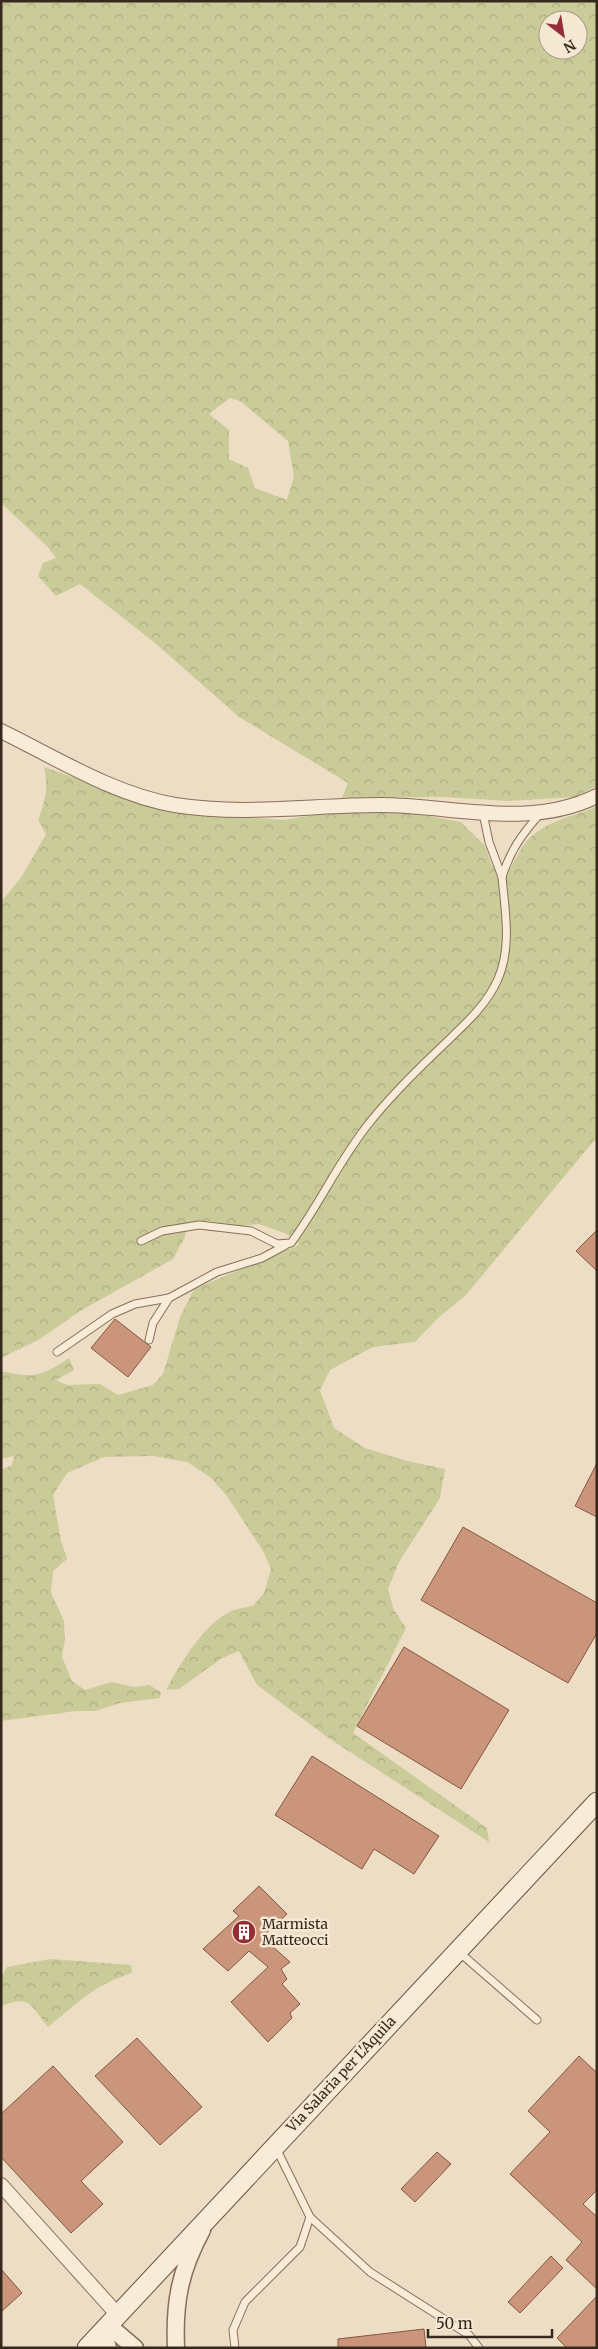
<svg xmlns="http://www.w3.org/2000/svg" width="598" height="2349" font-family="Merriweather,serif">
<defs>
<pattern id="forest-crowns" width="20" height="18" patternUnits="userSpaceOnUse" patternTransform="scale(1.25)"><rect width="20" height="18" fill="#c9cb98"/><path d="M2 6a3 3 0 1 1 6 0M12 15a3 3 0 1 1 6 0" fill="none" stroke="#adae83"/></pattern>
</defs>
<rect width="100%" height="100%" fill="#edddc4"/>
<!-- forest -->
<g fill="url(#forest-crowns)" fill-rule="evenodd">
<path d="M 1,1 L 597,1 L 597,786 L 575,797 L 509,801 L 443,797 L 342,798 L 348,783 L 239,717 L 155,643 L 80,584 L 56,596 L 38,576 L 43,563 L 56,558 L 47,546 L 1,503 ZM 548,20 L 578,20 L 578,50 L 548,50 ZM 230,398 L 240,401 L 288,441 L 294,477 L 287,500 L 255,488 L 248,468 L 229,459 L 229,430 L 209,414 Z"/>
<path d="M 44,767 L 172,812 L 284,820 L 314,815 L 397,810 L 461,822 L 485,846 L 491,864 L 503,879 C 511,869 516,857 523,846 C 541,821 571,818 597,806 L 597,1137 L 466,1295 L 438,1318 L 415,1342 L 373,1347 L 330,1370 L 320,1390 L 334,1428 L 365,1448 L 407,1461 L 445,1469 L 440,1498 L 399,1562 L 388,1589 L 394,1610 L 406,1628 L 353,1733 L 487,1828 L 489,1842 L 330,1739 L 257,1685 L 239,1651 L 222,1658 L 179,1689 L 166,1690 C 180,1664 205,1621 234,1610 C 240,1608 247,1607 253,1606 L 264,1593 L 271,1569 L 263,1551 L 227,1496 L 210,1477 L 187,1462 L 153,1456 L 104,1457 L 67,1473 L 53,1495 L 61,1541 L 67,1559 L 53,1571 L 51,1593 L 64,1621 L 65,1639 L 62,1657 L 72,1681 L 85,1690 L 111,1682 L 134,1687 L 149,1685 L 161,1692 L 160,1698 L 120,1703 L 95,1711 L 76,1711 L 1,1721 L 1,1470 L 12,1465 L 14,1456 L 1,1459 L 1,1371 C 35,1379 41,1376 69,1358 L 74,1370 L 56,1380 L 67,1385 L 100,1384 L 118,1395 L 153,1385 L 163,1374 L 180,1317 L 194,1289 L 299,1245 L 287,1234 L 259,1224 L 239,1226 L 209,1221 L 187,1224 L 185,1237 L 173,1259 L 80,1311 L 40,1339 L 1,1358 L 1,902 L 22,876 L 46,834 L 38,820 C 45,802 49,787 44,767 Z"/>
<path d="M 50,1959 L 131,1965 L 132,1973 C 93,1985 78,2003 48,2027 C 31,2006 31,1994 1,2006 L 1,1978 L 7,1967 Z"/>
</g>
<!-- building -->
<g fill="#ca957b" stroke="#855741">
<polygon points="597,1230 597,1271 576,1251"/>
<polygon points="115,1319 151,1347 128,1377 91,1348"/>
<polygon points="597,1463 597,1517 575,1506"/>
<polygon points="463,1527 597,1603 597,1633 568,1683 421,1600"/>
<polygon points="404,1647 509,1710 461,1789 357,1726"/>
<polygon points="312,1756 439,1836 414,1874 374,1849 362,1869 275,1815"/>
<polygon points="259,1886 287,1914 262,1937 290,1962 281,1969 287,1979 282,1984 300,2004 290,2013 292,2018 268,2042 231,2002 268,1967 249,1951 228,1971 203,1949 239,1916 233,1911"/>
<polygon points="137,2038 202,2107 160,2145 95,2076"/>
<polygon points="579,2056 597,2073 597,2190 583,2204 597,2217 597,2289 566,2260 582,2242 510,2174 550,2132 528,2111"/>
<polygon points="53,2066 123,2142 81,2181 103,2204 71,2233 1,2157 1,2114"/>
<polygon points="437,2152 451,2164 415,2202 401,2189"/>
<polygon points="551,2256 563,2268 520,2313 508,2302"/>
<polygon points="1,2269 22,2293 1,2312"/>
<polygon points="597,2296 597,2348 567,2348 557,2338"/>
<polygon points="424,2329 426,2348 338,2348 338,2339"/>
</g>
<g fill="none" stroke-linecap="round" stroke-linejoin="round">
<!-- service casing -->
<g stroke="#876f5b" stroke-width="9">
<g id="service">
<path d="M 483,813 L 489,842 L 502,877 C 510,851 522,834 540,814"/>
<path d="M 141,1241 L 162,1231 L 199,1225 L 251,1231 L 277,1244 L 291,1243 C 320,1204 339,1160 370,1122 C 390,1097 412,1075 435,1053 C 458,1030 485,1009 498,979 C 512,947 505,910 502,877"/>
<polyline points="149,1340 153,1323 169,1298 217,1272 262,1258 286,1245"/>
<polyline points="57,1352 112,1314 135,1304 169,1298"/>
<polyline points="459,1952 537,2020"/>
<polyline points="276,2148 310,2217 370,2272 469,2335 479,2348"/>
<polyline points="235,2348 233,2330 245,2302 300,2247 310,2217"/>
</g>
</g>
<!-- minor casing -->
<g stroke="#876f5b" stroke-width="16">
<g id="minor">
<path d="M 1,731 C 56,758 115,795 175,805 C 244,816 312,805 380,805 C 453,805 528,830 597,796"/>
<polyline points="1,2185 118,2315"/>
</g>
</g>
<!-- tertiary casing -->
<g stroke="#876f5b" stroke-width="19">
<g id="tertiary">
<polyline points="108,2325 135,2348"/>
<polyline points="103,2331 108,2348"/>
<path d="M 176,2348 C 174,2301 180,2271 202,2230"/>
</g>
</g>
<!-- secondary casing -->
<g stroke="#69503e" stroke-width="21">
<polyline id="secondary" points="87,2348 597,1802"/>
</g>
<!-- service -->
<use href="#service" stroke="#f8ebd7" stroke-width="7"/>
<!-- minor -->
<use href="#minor" stroke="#f8ebd7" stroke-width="14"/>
<!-- tertiary -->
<use href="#tertiary" stroke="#f8ebd7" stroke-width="16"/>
<!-- secondary -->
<use href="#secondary" stroke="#f8ebd7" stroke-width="19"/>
</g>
<!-- icons -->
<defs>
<g id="building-disc" transform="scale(1.25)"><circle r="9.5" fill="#942d36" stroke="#f4e8d3"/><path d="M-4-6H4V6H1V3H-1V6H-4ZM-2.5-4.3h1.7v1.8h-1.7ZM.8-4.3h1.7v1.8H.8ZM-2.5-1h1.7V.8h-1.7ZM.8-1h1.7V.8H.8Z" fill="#fff"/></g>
</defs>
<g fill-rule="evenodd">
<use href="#building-disc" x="244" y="1932"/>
</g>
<g text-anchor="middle" stroke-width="5" stroke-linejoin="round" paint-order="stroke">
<!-- poi labels -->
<g font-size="14" fill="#37281e" stroke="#f4e8d3" text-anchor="start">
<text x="262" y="1929">Marmista<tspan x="262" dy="16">Matteocci</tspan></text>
</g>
<!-- street labels -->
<g font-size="14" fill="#37281e" stroke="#f4e8d3">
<text transform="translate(341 2074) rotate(-47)" y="5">Via Salaria per L'Aquila</text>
</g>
</g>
<!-- border -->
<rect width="598" height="2349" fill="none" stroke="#37281e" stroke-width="5"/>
<!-- north arrow -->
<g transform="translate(563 35) rotate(149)"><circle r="24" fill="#f4e8d3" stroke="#a89b8b"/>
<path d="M0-4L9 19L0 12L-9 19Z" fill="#942d36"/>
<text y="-8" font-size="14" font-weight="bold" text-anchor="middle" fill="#37281e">N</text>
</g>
<!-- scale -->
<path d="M428 2329v8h124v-8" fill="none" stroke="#37281e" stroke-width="2.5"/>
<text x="436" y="2329" font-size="15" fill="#37281e" stroke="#f4e8d3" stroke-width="4" paint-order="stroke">50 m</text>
</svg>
